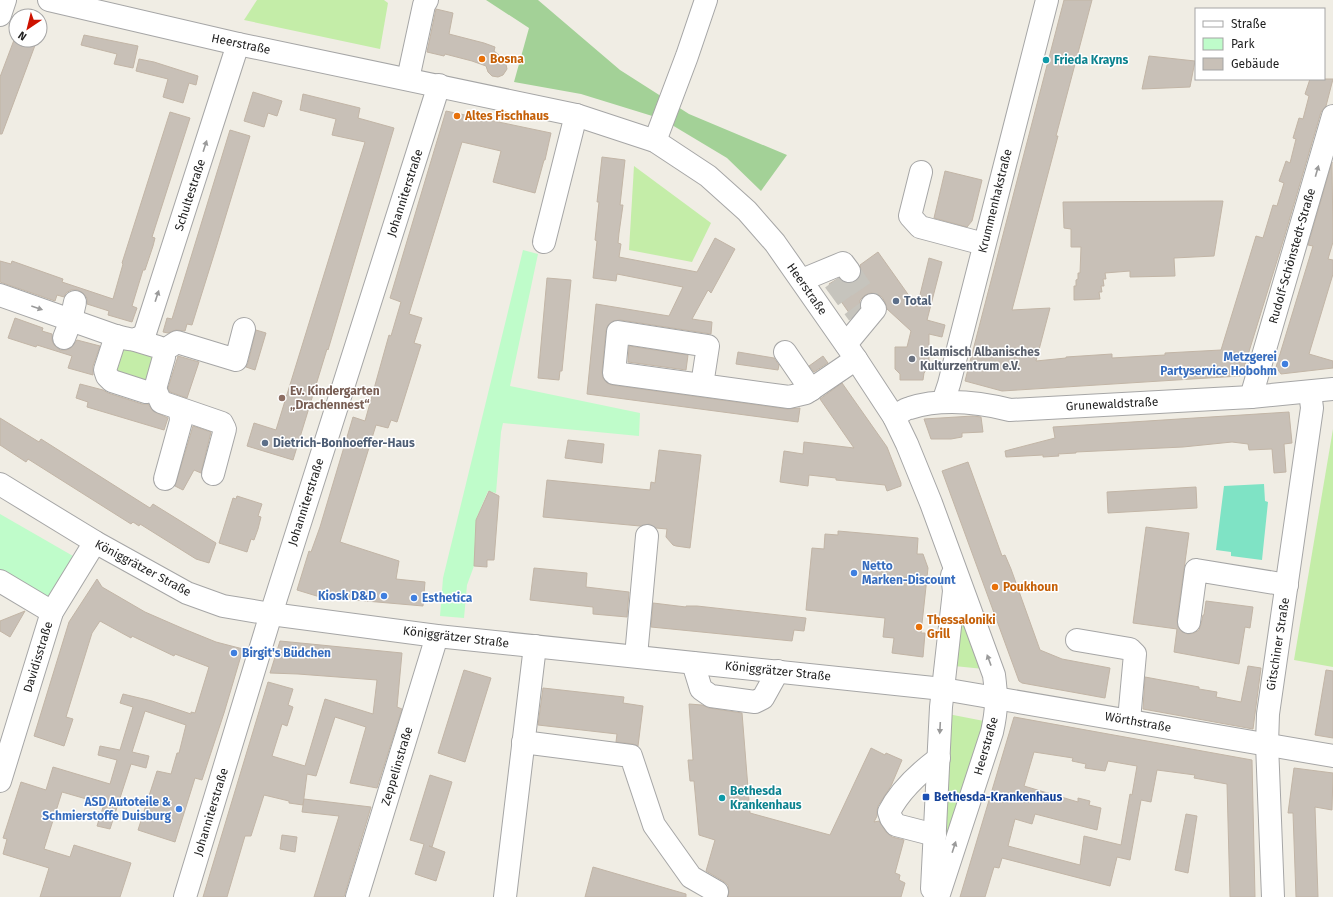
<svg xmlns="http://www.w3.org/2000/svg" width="1333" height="897" font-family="'Fira Sans',sans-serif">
<rect width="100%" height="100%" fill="#f0ede4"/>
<!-- grass -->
<g fill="#c4eda8">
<polygon points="257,0 384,0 388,3 380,49 244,20"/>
<polygon points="634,166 711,223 692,262 629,250"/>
<polygon points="126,347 159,358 149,382 116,374 118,353"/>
<polygon points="1333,429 1333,667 1294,660"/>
<polygon points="959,610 984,669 954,666"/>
<polygon points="948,714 984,721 944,851"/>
</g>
<!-- forest -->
<polygon fill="#a3d197" points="486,0 538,0 620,70 689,114 787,155 761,191 727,158 662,119 581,94 514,82 529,28"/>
<!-- park -->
<g fill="#bffcca">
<polygon points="523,250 538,254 510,386 640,413 639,436 503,423 501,432 496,493 488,491 477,517 474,566 467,585 464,618 440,616 443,578"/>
<polygon points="0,514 73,556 45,603 0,577"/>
</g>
<!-- pitch -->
<polygon fill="#7fe3c5" points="1264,484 1265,501 1268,502 1262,560 1231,556 1231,552 1216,550 1224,486"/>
<!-- building -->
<g fill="#c8c0b7" stroke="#c2b5a6" fill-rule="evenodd">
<polygon points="1064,0 1092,0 1056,136 1058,136 1012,310 1050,308 1036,361 1066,358 1066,357 1112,354 1112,358 1165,355 1165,353 1221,350 1256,236 1263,238 1273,205 1277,206 1284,183 1279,181 1286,161 1290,163 1296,139 1293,138 1299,118 1303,119 1309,96 1305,94 1310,79 1333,79 1326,106 1321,112 1284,238 1243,371 1240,376 1002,391 965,381"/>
<polygon points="436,9 453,13 449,34 484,43 495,47 494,51 505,60 507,69 503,75 498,77 492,76 488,72 486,66 472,61 445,54 444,56 427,52"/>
<polygon points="84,35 138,46 133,68 114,64 117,54 81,45"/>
<polygon points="14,40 37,40 2,134 0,134 0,77"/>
<polygon points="1149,56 1195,61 1190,87 1142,89"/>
<polygon points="139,59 154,62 198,76 196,85 189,83 183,103 163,97 168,79 136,71"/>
<polygon points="253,92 282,101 277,116 268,113 264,127 244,121"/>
<polygon points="303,94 360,108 358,118 394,128 328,350 327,349 293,460 247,446 254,423 276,430 365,142 332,135 336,119 300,110"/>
<polygon points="446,111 551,133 545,160 544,160 535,193 493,182 501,151 462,142 409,314 422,318 414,343 421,345 397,422 391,420 388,428 376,425 340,542 399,561 396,579 425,582 423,606 320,597 297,590 309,551 311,552 320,527 353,417 365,421 389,335 391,336 401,302 390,298"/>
<polygon points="170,112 190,118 152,237 155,238 153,246 145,270 143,270 132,306 137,308 132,322 108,315 109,311 87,304 87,298 83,293 78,290 71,290 66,293 64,297 57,295 55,301 0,282 0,261 11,264 12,261 63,279 62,282 113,299 123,264 122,263"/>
<polygon points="230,130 250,136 216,248 192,325 187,324 185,331 176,330 168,333 163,332 167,318 172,319"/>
<polygon points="602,157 625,160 620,205 623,205 619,233 618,243 621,244 619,257 697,272 715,238 735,249 711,293 708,290 692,319 712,322 711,334 620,320 613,321 608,325 606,331 602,372 603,378 607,383 612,385 787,409 800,408 798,422 587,394 596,304 669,316 683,287 617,274 616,281 593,278 597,241 595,240 599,202 597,202"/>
<polygon points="1332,162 1333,242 1328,259 1333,260 1333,274 1309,354 1333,361 1333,368 1281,374 1276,367 1313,246 1308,245"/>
<polygon points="945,171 982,180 972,221 967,227 934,218"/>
<polygon points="1213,201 1223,201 1214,256 1174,258 1175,276 1130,277 1130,271 1105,273 1106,279 1103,279 1104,286 1101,286 1102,292 1099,292 1100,299 1074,300 1074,286 1076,286 1076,280 1078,279 1078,273 1080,273 1081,247 1071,247 1071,229 1064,228 1063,202"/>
<polygon points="878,252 917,307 929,258 942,262 927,320 945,325 942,337 929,334 929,368 924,373 923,380 900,380 900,374 895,369 895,347 907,347 911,331 887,309 885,302 882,297 877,294 871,293 865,295 860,300 860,308 852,317 829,284 839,278 844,283 850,283 856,281 861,276 861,270 860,265"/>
<polygon points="547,278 571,280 562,371 560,371 559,380 538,378"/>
<polygon points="15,318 43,328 42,331 52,334 52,340 54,345 60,350 66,350 71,348 77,340 100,346 93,366 93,375 68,368 72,356 37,345 36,347 8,338"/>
<polygon points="256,330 266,333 255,370 246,367 248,363"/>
<polygon points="629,346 688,355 686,370 628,362"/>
<polygon points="738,352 774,358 779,365 778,370 736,364"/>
<polygon points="178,356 199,362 187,398 170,392 168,388"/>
<polygon points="823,356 828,363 814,372 809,366"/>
<polygon points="842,383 887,447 901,483 901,486 887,491 885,485 836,480 836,478 809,475 808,486 780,482 784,451 803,454 804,442 854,448 820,399"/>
<polygon points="80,384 103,390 108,393 142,404 148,404 153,411 168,418 164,430 87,407 88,402 76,398"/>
<polygon points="1289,412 1292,443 1284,444 1286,472 1274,473 1272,449 1249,450 1248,444 1232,442 1183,447 1076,452 1076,453 1058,454 1059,456 1043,457 1043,455 1006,457 1005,451 1055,438 1053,427"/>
<polygon points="973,416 981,417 983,432 962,433 962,437 951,439 931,439 924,419"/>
<polygon points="0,418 39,442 41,439 150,508 153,504 216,543 209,563 196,559 140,524 139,526 133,522 131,524 28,459 26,462 0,445"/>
<polygon points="193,426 211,432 201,473 194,470 183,490 175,486"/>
<polygon points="568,440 604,444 602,463 565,458"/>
<polygon points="659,450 701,455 690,548 676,546 673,545 666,537 667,529 656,528 649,524 640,526 543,517 547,480 650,490 651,482 655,483"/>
<polygon points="968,462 1002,556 1005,555 1011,569 1040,650 1062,659 1110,668 1105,698 1022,683 1019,681 942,471"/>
<polygon points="1196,487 1197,508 1108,513 1107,492"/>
<polygon points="489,491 499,496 494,560 487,560 487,567 474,566 476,520"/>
<polygon points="237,496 262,504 258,516 261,517 258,529 254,540 251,539 247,552 219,543 233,498 236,499"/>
<polygon points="1146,527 1189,533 1177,620 1178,627 1182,632 1188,634 1194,633 1199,630 1201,624 1203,615 1204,615 1206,601 1253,607 1250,628 1245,627 1239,664 1174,652 1177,629 1133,623"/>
<polygon points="838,531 918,538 917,554 923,554 928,568 921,633 925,633 923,657 892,653 894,638 883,637 885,618 806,610 812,548 824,549 825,534 838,535"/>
<polygon points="534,568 587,573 586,587 629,592 627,617 593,614 593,607 530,600"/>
<polygon points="97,579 102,587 145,612 184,629 216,642 243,649 224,713 202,780 195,778 175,842 138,830 157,771 171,774 177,753 179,753 186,725 145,711 132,752 149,756 146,768 131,764 110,829 97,826 104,804 62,792 44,849 70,857 74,845 131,863 120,897 40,897 49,868 3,854 7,839 3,838 21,782 46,790 53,767 110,784 117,760 98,755 100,746 120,750 133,707 120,703 123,694 152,701 191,714 191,712 195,713 209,667 175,654 174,656 132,636 131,638 100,621 92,633 66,717 73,719 64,746 34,736 69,622"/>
<polygon points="653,603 686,607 686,606 697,606 806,618 804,631 794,630 792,641 651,627"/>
<polygon points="25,611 10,637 0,631 0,621"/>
<polygon points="280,641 402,653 397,707 402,709 377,788 350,783 366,727 335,717 316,776 307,774 303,805 289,803 289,801 264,795 251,836 245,836 227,897 203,897 268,682 293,689 288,705 293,707 287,726 282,724 272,756 305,766 325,699 373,714 377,680 298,674 270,673"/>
<polygon points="1248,666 1261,668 1253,729 1143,709 1145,677 1199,687 1199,689 1217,692 1216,697 1241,702"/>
<polygon points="464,670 491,678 465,762 438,753"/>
<polygon points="1326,670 1333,671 1333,738 1315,735"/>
<polygon points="543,688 624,697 623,703 643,706 638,746 633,744 616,742 617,734 538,725"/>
<polygon points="689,704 702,705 709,708 742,713 750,813 830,835 871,748 885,755 886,753 902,760 891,786 878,806 877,811 877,816 874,822 879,821 886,832 892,837 904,840 895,873 900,875 899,880 905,883 901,897 728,897 729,892 728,885 723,881 706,871 715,840 699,835 694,781 690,781 688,760 693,760"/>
<path d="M 1014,717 L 1252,760 L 1255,897 L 1230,897 L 1227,784 L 1194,778 L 1195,775 L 1157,770 L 1151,802 L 1141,800 L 1130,860 L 1117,857 L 1110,886 L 1002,858 L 999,868 L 994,867 L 985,897 L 960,897 ZM 1034,752 L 1073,758 L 1072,761 L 1086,764 L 1085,768 L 1105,771 L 1108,761 L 1137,766 L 1132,795 L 1130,794 L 1121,845 L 1084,836 L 1080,865 L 1008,846 L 1015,819 L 1032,824 L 1035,814 L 1097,830 L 1101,808 L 1089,805 L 1090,801 L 1078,798 L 1078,802 L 1024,786 Z"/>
<polygon points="1294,768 1333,773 1332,810 1315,807 1318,897 1296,897 1293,813 1288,813"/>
<polygon points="430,775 452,782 432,847 429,846 445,852 436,881 415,874 424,844 410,840"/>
<polygon points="304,799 371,807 344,897 314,897 339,816 302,812"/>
<polygon points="1186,814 1197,816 1188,873 1175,870"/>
<polygon points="282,835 297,837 295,852 280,849"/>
<polygon points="593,867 686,894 686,897 585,897"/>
</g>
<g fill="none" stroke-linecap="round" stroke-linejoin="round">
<!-- minor-tunnel -->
<g stroke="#c6c4bd" stroke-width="22" stroke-dasharray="22 11" stroke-linecap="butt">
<polyline points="849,271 872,305"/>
<polyline points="834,281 858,314"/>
</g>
<!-- minor casing -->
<g stroke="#a6a6a6" stroke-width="24">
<g id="minor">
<path d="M 49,0 L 238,44 L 576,115 L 655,141 L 708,176 L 747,211 L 775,243 L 856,359 L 894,417 L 907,444 L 931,503 L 994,675 C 997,698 997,710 992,732 L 938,897"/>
<polyline points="0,15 5,0"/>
<polyline points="408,79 424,5 427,0"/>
<polyline points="655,141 687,56 706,0"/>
<polyline points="921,172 910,216 920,227 984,244"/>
<polyline points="544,242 576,115"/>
<polyline points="802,280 843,263 849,271"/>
<path d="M 0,295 L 116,336 C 128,339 136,343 145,333 L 238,44"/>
<polyline points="116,336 105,370 107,376 112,381 146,392 155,389 164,357 163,351 158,347 135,340"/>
<polyline points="64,338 71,320 75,302"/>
<polyline points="846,344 875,309 872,305"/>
<polyline points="163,351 177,342 236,360 244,329"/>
<polyline points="785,352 811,390"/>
<polyline points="702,385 708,346 618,332 614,373 789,397 806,393 856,359"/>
<polyline points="155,389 161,402 222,423 225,429 213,474"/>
<polyline points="1251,397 1333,116"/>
<polyline points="943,402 949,384 1047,0"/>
<path d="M 894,417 C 899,414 904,409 910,408 C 942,398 978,402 1010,410 L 1251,397 L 1333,389"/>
<polyline points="165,479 181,421 180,409"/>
<polyline points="0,484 95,542 187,593 223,606 271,614 437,636 943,689 1333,756"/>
<polyline points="0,581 52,612"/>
<polyline points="1189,622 1196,570 1287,585"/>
<polyline points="1077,640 1130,649 1135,654 1129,720"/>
<polyline points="636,656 647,536"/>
<polyline points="693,663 701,689 711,696 755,702 763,698 778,671"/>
<polyline points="523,742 631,756 654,825 691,877 717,892"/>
<polyline points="0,781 52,612 95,542"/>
<path d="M 935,835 L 896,825 L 891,818 L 889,812 C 900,790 919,773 939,758"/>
<polyline points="932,889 941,707 954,591 952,575"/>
<polyline points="185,897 271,614 439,85"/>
<polyline points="357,897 437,636"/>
<polyline points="505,897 535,646"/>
<polyline points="1273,897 1267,744 1268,714 1312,408 1310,392"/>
</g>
</g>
<!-- minor -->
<use href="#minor" stroke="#fff" stroke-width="22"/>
</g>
<!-- one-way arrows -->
<defs><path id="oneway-solid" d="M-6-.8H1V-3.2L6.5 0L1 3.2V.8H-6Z"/></defs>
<g fill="#9a9a9a">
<use href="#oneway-solid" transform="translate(205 146) rotate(-72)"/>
<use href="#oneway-solid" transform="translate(1317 171) rotate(-74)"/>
<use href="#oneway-solid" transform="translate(157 296) rotate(-72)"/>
<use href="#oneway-solid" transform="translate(37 308) rotate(19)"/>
<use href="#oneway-solid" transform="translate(989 660) rotate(-110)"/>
<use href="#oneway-solid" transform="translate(940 728) rotate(93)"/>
<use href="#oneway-solid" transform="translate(954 847) rotate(-72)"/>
</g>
<!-- markers -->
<g fill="#e8710a" stroke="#fff" stroke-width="1.5">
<circle cx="482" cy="59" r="4"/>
<circle cx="457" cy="116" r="4"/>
<circle cx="995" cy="587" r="4"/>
<circle cx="919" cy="627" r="4"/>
</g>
<g fill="#0f9aa8" stroke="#fff" stroke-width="1.5">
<circle cx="1046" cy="60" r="4"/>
<circle cx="722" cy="798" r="4"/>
</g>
<g fill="#5c6f8a" stroke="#fff" stroke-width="1.5">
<circle cx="896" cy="301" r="4"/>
<circle cx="265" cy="443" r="4"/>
</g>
<circle fill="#6b7280" stroke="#fff" stroke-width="1.5" cx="912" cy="359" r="4"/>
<g fill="#3f7fe0" stroke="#fff" stroke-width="1.5">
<circle cx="1285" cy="364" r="4"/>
<circle cx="854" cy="573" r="4"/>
<circle cx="384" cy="596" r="4"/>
<circle cx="414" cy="598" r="4"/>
<circle cx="234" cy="653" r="4"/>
<circle cx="179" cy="809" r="4"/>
</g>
<circle fill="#8d6e63" stroke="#fff" stroke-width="1.5" cx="282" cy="398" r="4"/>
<rect fill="#1a4fb4" stroke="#fff" stroke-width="1.5" x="922" y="793" width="8" height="8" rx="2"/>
<g text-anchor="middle" stroke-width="3" stroke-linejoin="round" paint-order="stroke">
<!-- street labels -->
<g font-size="12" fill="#1f1f1f" stroke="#fff">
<text transform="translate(241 44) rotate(12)" y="4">Heerstraße</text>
<text transform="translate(405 193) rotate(-72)" y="4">Johanniterstraße</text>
<text transform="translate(190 195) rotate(-72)" y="4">Schultestraße</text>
<text transform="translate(995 201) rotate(-76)" y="4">Krummenhakstraße</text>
<text transform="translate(1292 256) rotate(-74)" y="4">Rudolf-Schönstedt-Straße</text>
<text transform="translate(807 289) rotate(55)" y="4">Heerstraße</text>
<text transform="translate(1112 404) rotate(-3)" y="4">Grunewaldstraße</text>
<text transform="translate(306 502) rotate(-72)" y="4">Johanniterstraße</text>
<text transform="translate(143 568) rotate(28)" y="4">Königgrätzer Straße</text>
<text transform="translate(456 637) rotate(7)" y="4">Königgrätzer Straße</text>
<text transform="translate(1278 644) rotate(-81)" y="4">Gitschiner Straße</text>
<text transform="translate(38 657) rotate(-73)" y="4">Davidisstraße</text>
<text transform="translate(778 671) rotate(6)" y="4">Königgrätzer Straße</text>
<text transform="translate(1138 722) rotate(10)" y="4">Wörthstraße</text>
<text transform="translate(986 746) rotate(-74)" y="4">Heerstraße</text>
<text transform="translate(397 766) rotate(-73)" y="4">Zeppelinstraße</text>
<text transform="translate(211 812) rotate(-73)" y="4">Johanniterstraße</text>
</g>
<!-- food labels -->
<g font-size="12" font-weight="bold" fill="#c56008" stroke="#fff" text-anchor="start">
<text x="490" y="63">Bosna</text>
<text x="465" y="120">Altes Fischhaus</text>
<text x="1003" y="591">Poukhoun</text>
<text x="927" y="624">Thessaloniki<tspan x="927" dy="14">Grill</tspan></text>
</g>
<!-- culture labels -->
<g font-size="12" font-weight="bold" fill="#0d838f" stroke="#fff" text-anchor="start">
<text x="1054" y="64">Frieda Krayns</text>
<text x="730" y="795">Bethesda<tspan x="730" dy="14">Krankenhaus</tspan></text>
</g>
<!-- service labels -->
<g font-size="12" font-weight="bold" fill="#4e5e75" stroke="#fff" text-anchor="start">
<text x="904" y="305">Total</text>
<text x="273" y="447">Dietrich-Bonhoeffer-Haus</text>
</g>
<!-- worship labels -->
<g font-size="12" font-weight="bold" fill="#5b616d" stroke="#fff" text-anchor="start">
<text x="920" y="356">Islamisch Albanisches<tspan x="920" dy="14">Kulturzentrum e.V.</tspan></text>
</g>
<!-- shop labels -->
<g font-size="12" font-weight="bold" fill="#366cbe" stroke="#fff" text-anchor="end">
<text x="1277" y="361">Metzgerei<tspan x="1277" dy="14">Partyservice Hobohm</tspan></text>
<text x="862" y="570" text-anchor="start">Netto<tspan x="862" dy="14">Marken-Discount</tspan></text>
<text x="376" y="600">Kiosk D&amp;D</text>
<text x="422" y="602" text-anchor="start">Esthetica</text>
<text x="242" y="657" text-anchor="start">Birgit's Büdchen</text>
<text x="171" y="806">ASD Autoteile &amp;<tspan x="171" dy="14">Schmierstoffe Duisburg</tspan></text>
</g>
<!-- education labels -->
<g font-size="12" font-weight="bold" fill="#785e54" stroke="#fff" text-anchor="start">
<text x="290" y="395">Ev. Kindergarten<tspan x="290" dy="14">„Drachennest“</tspan></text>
</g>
<!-- transit labels -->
<g font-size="12" font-weight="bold" fill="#164399" stroke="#fff" text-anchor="start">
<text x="934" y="801">Bethesda-Krankenhaus</text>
</g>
</g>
<!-- legend -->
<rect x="1195" y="8" width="130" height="72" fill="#ffffff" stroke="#a5a5a5"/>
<rect x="1203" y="21" width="20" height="6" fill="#ffffff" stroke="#a5a5a5"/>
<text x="1231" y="28" font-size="12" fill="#1f1f1f">Straße</text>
<rect x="1203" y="38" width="20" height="12" fill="#bffcca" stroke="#a5a5a5"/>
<text x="1231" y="48" font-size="12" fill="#1f1f1f">Park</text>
<rect x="1203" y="58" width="20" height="12" fill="#c8c0b7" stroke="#a5a5a5"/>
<text x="1231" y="68" font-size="12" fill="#1f1f1f">Gebäude</text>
<!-- north arrow -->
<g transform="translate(28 28) rotate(215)"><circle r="19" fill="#ffffff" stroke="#a5a5a5"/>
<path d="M0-3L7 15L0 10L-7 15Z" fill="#cd1200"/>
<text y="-6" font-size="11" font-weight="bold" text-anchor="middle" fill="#1f1f1f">N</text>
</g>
</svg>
